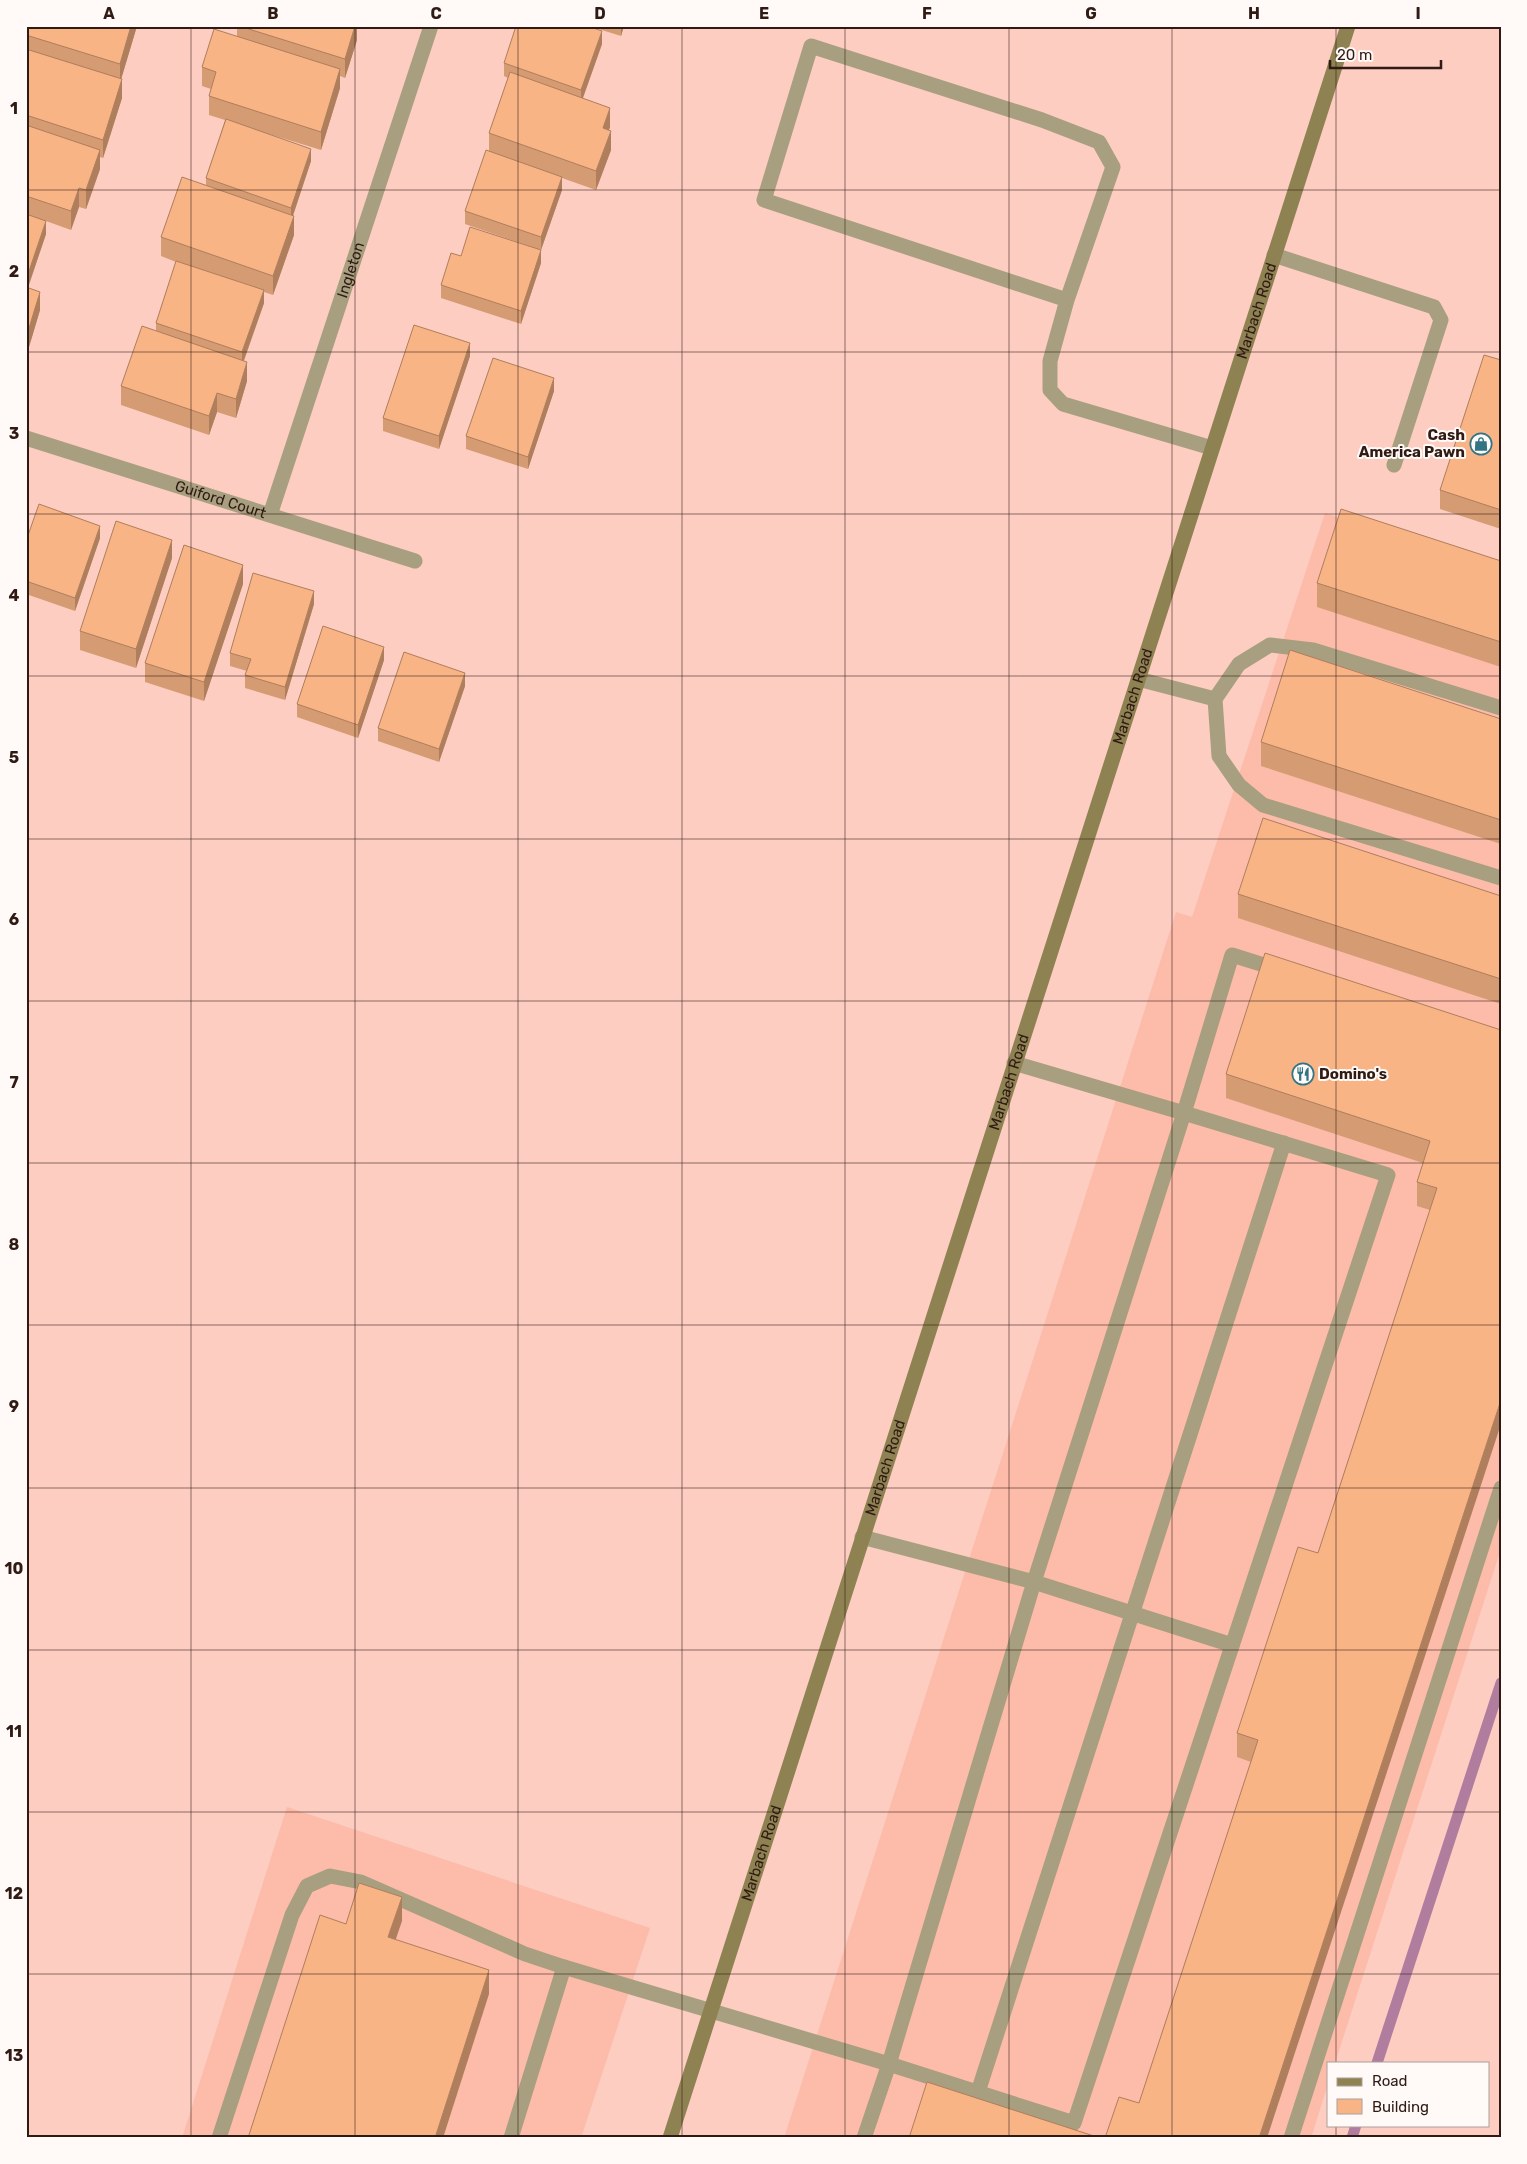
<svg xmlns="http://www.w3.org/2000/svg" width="1527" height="2164" font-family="Rubik,sans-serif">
<rect width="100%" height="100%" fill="#fccdc0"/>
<!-- built -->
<g fill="#fdbbaa">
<polygon points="1325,513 1501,570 1501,1549 1335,2063 1328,2063 1328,2084 1311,2138 784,2138 1176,912 1192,917"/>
<polygon points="287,1807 650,1928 581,2138 182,2138"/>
</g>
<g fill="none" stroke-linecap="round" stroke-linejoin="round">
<!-- stream -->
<g stroke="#b17d9e" stroke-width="11">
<polyline points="1377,2063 1501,1683"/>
<polyline points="1352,2138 1356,2125"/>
</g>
<!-- lane -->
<g stroke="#a79f7f" stroke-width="15">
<polyline points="1274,255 1434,307 1441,320 1394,465"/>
<polyline points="1067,300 764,200 811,46 1042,120 1099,142 1113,167 1067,300 1050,361 1050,390 1063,404 1212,448"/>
<polyline points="1138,679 1215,699"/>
<polyline points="1501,708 1313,650 1270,645 1239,664 1215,699 1219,756 1239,785 1263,805 1501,878"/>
<polyline points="1014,1063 1184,1113 1034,1582 1232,1645"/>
<polyline points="978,2092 1284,1143"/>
<polyline points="219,2138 292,1915 307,1886 330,1876 361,1882 525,1954 564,1967 889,2064 1034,1582 862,1537"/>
<polyline points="511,2138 564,1967"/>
<polyline points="864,2138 889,2064 1074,2123 1388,1175 1184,1113 1232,955 1280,970"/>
<polyline points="1291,2138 1501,1488"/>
</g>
<!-- street -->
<g stroke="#a79f7f" stroke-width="15">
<path id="s1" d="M 26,438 L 415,561"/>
<path id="s2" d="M 270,515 L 431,26"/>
</g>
<!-- secondary -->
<path stroke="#8f8252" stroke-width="15" id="s3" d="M 670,2138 L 1348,26"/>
</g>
<!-- wall -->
<g fill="#d59b72">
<polygon points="26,26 137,26 121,79 122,98 103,158 100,157 100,169 86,209 79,207 71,230 46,221 46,234 28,288 40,310 26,357"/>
<polygon points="237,26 357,26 357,40 345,78 340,76 340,88 321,150 269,134 311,161 293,216 294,235 273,295 264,292 264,303 244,361 247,381 236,418 217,412 209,435 121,405 121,386 156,331 156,323 176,262 161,256 161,237 206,186 206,178 225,120 209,115 209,96 211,89 202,86 202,67 237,37"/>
<polygon points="589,26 624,26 621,36"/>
<polygon points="602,44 583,98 610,127 609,130 611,150 596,190 562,178 562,190 541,250 541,263 521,324 441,298 441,285 461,256 529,246 465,224 465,211 489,151 489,133 508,78 504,76 504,63"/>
<polygon points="470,356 439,449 383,431 383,418"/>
<polygon points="1501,360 1501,529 1440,509 1440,490"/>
<polygon points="554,391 528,469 466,449 466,436"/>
<polygon points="100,538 75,611 26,594 26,541"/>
<polygon points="172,558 136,668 80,650 80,631"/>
<polygon points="1501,561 1501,667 1317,607 1317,583"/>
<polygon points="243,584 204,701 145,682 145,663"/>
<polygon points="314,604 285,700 245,688 245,675 247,671 230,666 230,653"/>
<polygon points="384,660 358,738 297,717 297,704"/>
<polygon points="465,686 439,762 378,741 378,728"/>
<polygon points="1501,719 1501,844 1261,766 1261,742"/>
<polygon points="1238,894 1501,896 1501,1004 1238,918"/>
<polygon points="1501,1030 1139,2103 1251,1762 1237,1757 1237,1733 1318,1553 1430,1210 1417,1206 1417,1182 1423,1163 1226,1098 1226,1074"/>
</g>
<!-- shaded-wall -->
<g fill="#ae7e5d">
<polygon points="131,26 137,26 120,83 120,64"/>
<polygon points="355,26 357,26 357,40 345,78 345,59"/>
<polygon points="621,26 624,26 621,36"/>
<polygon points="602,31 602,44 581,103 581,90"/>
<polygon points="340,69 340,88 321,150 321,132"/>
<polygon points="122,79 122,98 103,158 103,140"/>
<polygon points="610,108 610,127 603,146 603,128"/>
<polygon points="611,131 611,150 596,190 596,171"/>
<polygon points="311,149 311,161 291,221 291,208"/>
<polygon points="100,150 100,169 86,209 86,190"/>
<polygon points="562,177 562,190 541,250 541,237"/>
<polygon points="79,188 79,207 71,230 71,211"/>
<polygon points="294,216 294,235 273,295 273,276"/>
<polygon points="46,221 46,234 26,293 26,280"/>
<polygon points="541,250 541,263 521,324 521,311"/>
<polygon points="264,290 264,303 242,365 242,352"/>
<polygon points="40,292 40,310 26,357 26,338"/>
<polygon points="470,343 470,356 439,449 439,436"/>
<polygon points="247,362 247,381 236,418 236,399"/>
<polygon points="554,378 554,391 528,469 528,457"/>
<polygon points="217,393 217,412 209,435 209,416"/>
<polygon points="100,526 100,538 75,611 75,598"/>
<polygon points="172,540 172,558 136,668 136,649"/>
<polygon points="243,565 243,584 204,701 204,682"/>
<polygon points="314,591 314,604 285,700 285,687"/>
<polygon points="384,647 384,660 358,738 358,725"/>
<polygon points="465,673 465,686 439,762 439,749"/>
<polygon points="1501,1400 1501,1424 1267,2138 1259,2138"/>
<polygon points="402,1897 402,1921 388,1962 388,1937"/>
<polygon points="489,1970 489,1994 443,2138 435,2138"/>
</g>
<!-- building -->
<g fill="#f8b485" stroke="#ae7e5d">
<polygon points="26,26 131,26 120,64 26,35"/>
<polygon points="239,26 355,26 345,59"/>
<polygon points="516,26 588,26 602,31 581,90 504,63"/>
<polygon points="214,29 340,69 321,132 209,96 216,72 202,67"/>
<polygon points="26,49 122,79 103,140 26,115"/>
<polygon points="510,72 610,108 603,128 611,131 596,171 489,133"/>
<polygon points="226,119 311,149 291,208 206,178"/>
<polygon points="26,125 100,150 86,190 79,188 71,211 26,196"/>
<polygon points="486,150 562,177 541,237 465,211"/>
<polygon points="182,177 294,216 273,276 161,237"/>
<polygon points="26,214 46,221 26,280"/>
<polygon points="470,227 541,250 521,311 441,285 451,253 461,256"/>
<polygon points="176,261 264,290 242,352 156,323"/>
<polygon points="26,287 40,292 26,338"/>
<polygon points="414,325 470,343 439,436 383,418"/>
<polygon points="142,326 247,362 236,399 217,393 209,416 121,386"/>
<polygon points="1484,355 1501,360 1501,510 1440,490"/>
<polygon points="493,358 554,378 528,457 466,436"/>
<polygon points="39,504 100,526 75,598 26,581 26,541"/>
<polygon points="1341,509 1501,561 1501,642 1317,583"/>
<polygon points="116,521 172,540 136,649 80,631"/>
<polygon points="184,545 243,565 204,682 145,663"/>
<polygon points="253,573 314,591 285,687 245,675 251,659 230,653"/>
<polygon points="323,626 384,647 358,725 297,704"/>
<polygon points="1290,650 1501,719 1501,820 1261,742"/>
<polygon points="404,652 465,673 439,749 378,728"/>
<polygon points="1263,818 1501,896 1501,979 1238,894"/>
<polygon points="1265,953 1501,1030 1501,1400 1259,2138 1105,2138 1119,2097 1139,2103 1258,1740 1237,1733 1298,1547 1318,1553 1437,1188 1417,1182 1430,1141 1226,1074"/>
<polygon points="359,1883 402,1897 388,1937 489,1970 435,2138 248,2138 320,1915 346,1924"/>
<polygon points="927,2082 1100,2138 909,2138"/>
</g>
<!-- grid -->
<path fill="none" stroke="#2f1a14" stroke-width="1" stroke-opacity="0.55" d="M 191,26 L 191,2138M 355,26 L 355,2138M 518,26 L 518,2138M 682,26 L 682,2138M 845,26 L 845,2138M 1009,26 L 1009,2138M 1172,26 L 1172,2138M 1336,26 L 1336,2063M 26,190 L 1501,190M 26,352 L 1501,352M 26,514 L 1501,514M 26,676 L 1501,676M 26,839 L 1501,839M 26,1001 L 1501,1001M 26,1163 L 1501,1163M 26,1325 L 1501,1325M 26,1488 L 1501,1488M 26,1650 L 1501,1650M 26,1812 L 1501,1812M 26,1974 L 1501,1974M 1336,2125 L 1336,2138"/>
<!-- icons -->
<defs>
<g id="shop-ring" transform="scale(1.125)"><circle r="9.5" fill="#fff9f7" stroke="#317585" stroke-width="1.5"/><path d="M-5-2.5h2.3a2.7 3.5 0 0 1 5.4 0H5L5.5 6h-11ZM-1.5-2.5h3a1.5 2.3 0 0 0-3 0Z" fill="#317585"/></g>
<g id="restaurant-ring" transform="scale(1.125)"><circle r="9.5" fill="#fff9f7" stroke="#317585" stroke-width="1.5"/><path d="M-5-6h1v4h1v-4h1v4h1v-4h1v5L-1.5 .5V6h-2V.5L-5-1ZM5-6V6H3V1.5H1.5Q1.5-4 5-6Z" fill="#317585"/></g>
</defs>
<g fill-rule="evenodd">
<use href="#shop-ring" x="1481" y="444"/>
<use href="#restaurant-ring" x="1303" y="1074"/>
</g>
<g text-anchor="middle" stroke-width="4" stroke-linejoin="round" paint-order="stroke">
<!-- street labels -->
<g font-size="15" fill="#2f1a14" stroke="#fff9f7">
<text dy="5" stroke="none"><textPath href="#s2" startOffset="258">Ingleton</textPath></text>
<text dy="5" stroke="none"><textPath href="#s3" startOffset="1919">Marbach Road</textPath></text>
<text dy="5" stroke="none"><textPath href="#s1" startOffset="204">Guiford Court</textPath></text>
<text dy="5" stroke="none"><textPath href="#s3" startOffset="1514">Marbach Road</textPath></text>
<text dy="5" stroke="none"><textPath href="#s3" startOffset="1109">Marbach Road</textPath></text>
<text dy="5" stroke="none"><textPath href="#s3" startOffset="704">Marbach Road</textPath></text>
<text dy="5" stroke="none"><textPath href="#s3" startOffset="299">Marbach Road</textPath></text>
</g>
<!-- poi labels -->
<g font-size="15" font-weight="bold" fill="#2f1a14" stroke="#fff9f7" text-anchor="end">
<text x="1465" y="440">Cash<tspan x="1465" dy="17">America Pawn</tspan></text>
<text x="1319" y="1079" text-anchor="start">Domino's</text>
</g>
</g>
<!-- border -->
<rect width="1527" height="2164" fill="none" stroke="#fff9f7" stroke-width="55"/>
<!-- legend -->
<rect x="1327" y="2062" width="162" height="65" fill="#fff9f7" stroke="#aca09c"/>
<rect x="1337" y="2078" width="25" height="8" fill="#8f8252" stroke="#aca09c"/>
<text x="1372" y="2086" font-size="15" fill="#2f1a14">Road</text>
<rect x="1337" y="2099" width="25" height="15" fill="#f8b485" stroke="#aca09c"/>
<text x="1372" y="2112" font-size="15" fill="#2f1a14">Building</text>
<!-- scale -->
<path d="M1330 60v8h111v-8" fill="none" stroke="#2f1a14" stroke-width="2.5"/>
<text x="1337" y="60" font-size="15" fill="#2f1a14" stroke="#fff9f7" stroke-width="4" paint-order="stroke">20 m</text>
<rect x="28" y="28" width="1472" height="2108" fill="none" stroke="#2f1a14" stroke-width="2"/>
<g font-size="16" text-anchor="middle" font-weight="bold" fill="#2f1a14">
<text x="109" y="19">A</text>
<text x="273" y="19">B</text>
<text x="436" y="19">C</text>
<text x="600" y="19">D</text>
<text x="764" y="19">E</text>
<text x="927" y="19">F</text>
<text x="1091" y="19">G</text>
<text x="1254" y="19">H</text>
<text x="1418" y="19">I</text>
<text x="14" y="114">1</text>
<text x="14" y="277">2</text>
<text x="14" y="439">3</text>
<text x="14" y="601">4</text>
<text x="14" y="763">5</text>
<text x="14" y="925">6</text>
<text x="14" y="1088">7</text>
<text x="14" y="1250">8</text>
<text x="14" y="1412">9</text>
<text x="14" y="1574">10</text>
<text x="14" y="1737">11</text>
<text x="14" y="1899">12</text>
<text x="14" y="2061">13</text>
</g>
</svg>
